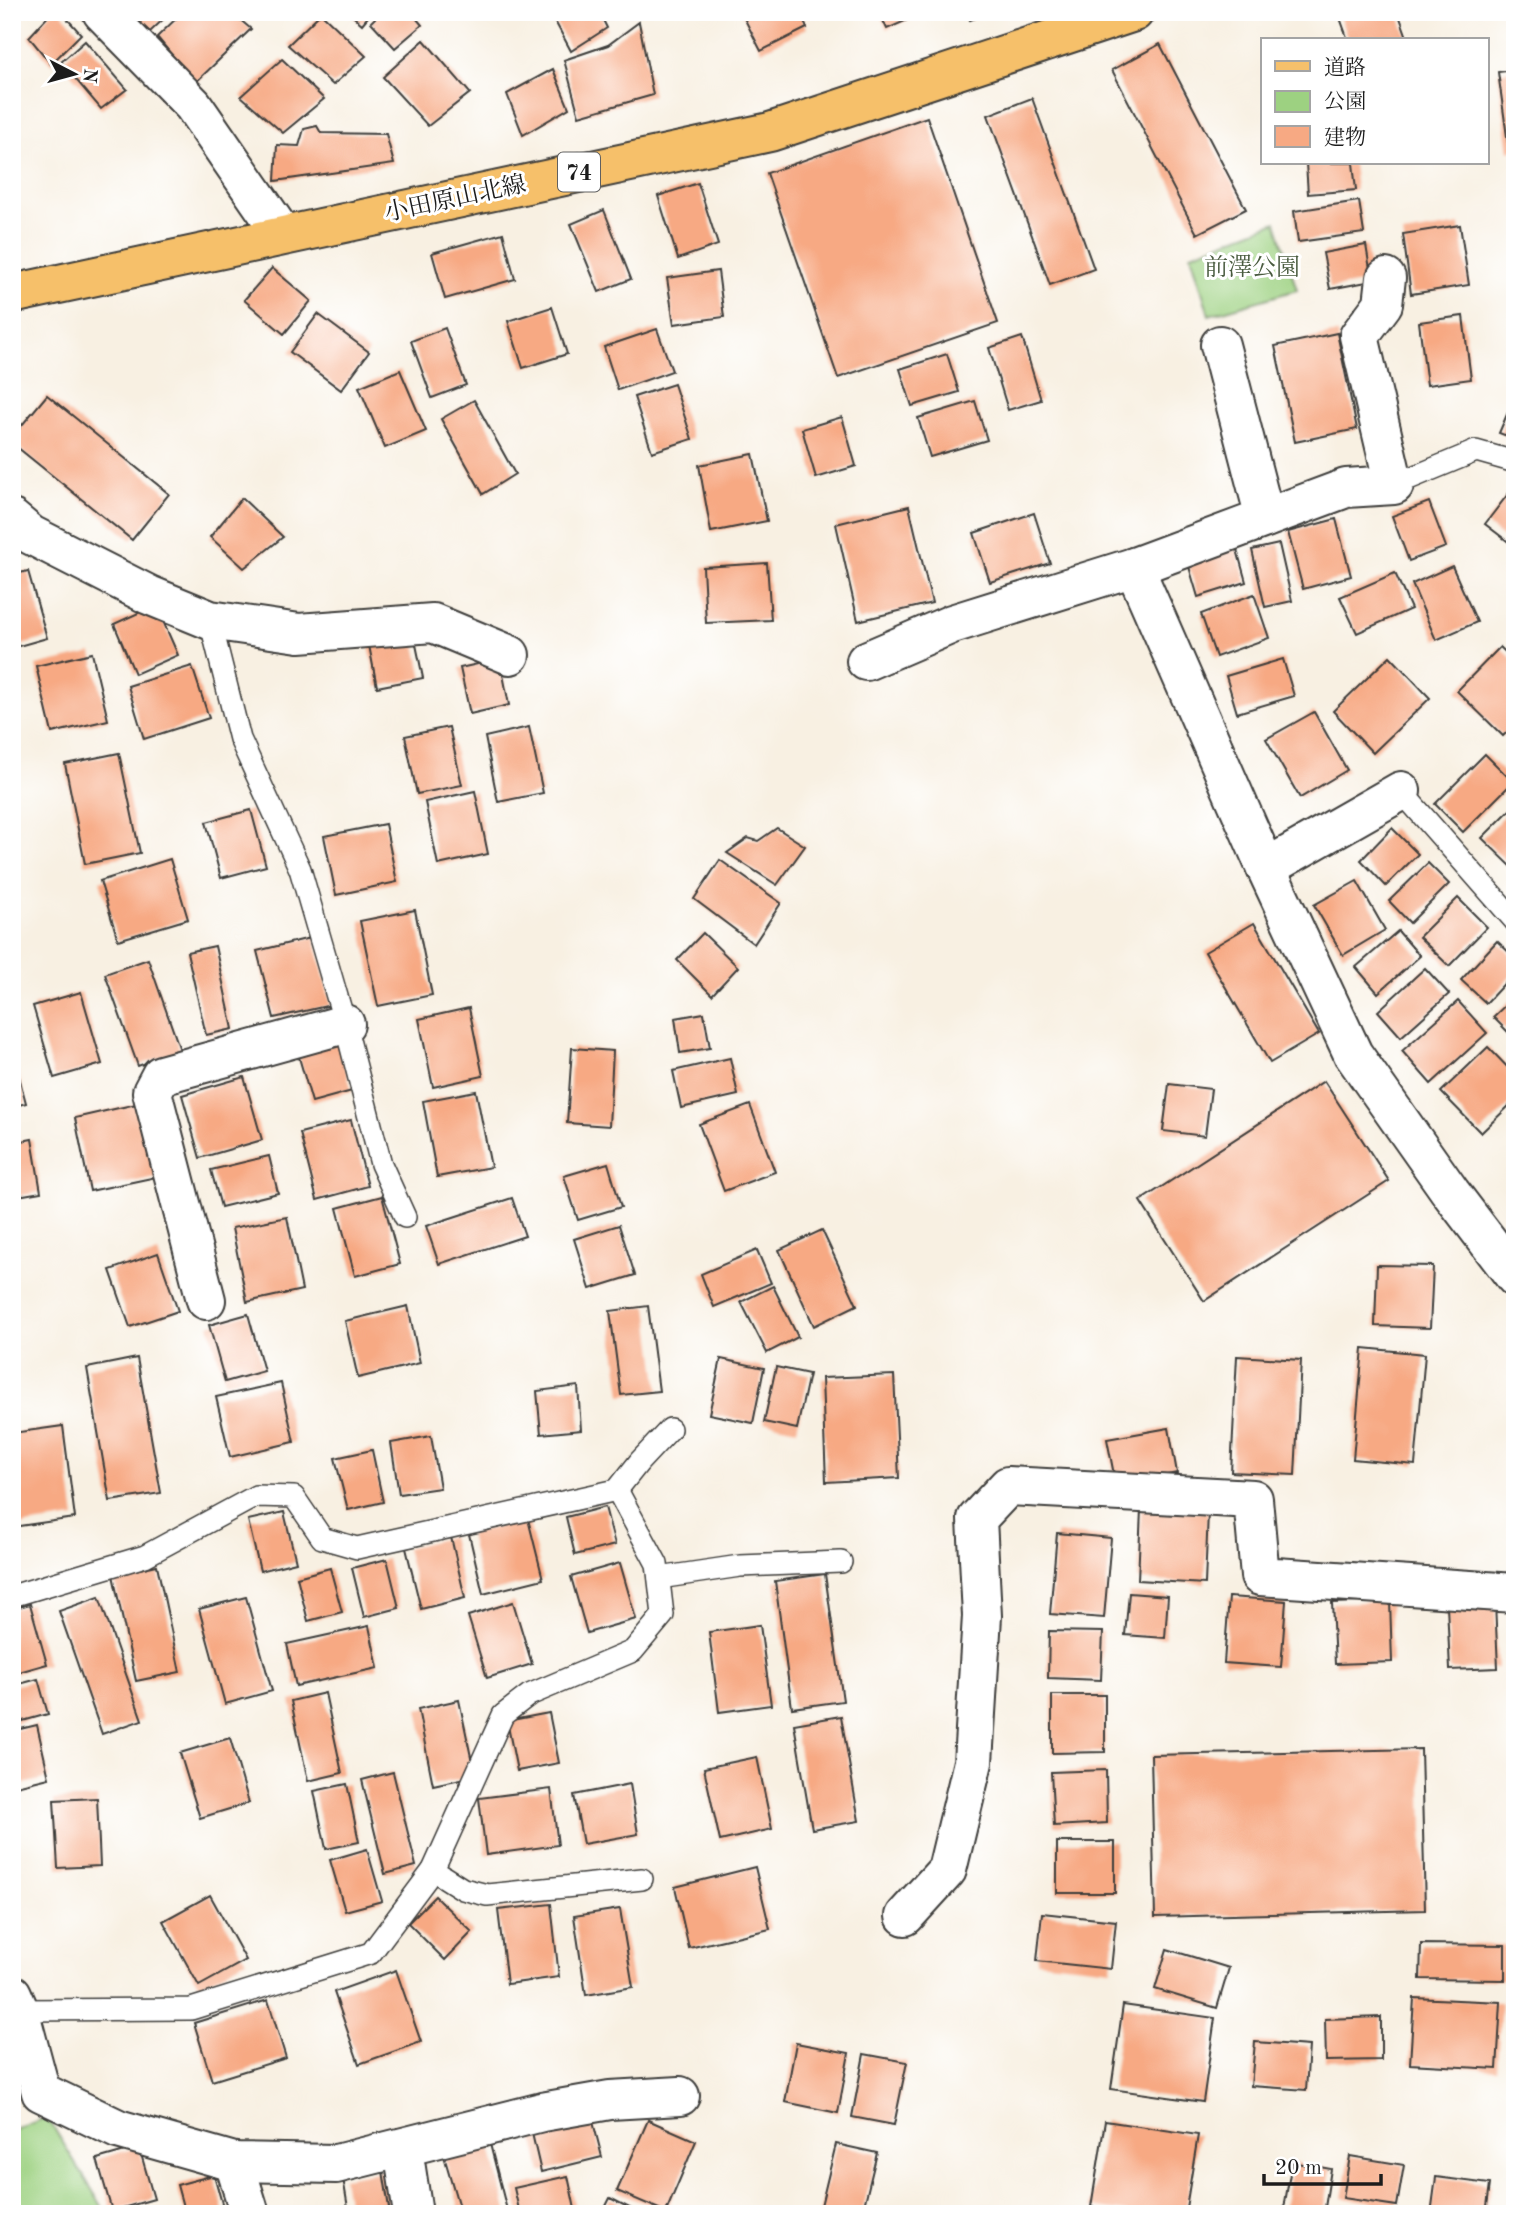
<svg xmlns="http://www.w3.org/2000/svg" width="1527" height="2226" font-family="'Old Standard TT','Noto Serif JP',serif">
<rect width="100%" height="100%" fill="#fff"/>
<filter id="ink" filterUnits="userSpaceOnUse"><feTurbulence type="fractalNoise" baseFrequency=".0143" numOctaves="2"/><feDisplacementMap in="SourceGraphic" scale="14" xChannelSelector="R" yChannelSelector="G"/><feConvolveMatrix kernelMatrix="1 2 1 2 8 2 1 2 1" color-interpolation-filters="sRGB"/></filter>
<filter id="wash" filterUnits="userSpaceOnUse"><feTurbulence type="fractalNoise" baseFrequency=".00686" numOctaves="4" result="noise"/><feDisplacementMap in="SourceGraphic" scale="28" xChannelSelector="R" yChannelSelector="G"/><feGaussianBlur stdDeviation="1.57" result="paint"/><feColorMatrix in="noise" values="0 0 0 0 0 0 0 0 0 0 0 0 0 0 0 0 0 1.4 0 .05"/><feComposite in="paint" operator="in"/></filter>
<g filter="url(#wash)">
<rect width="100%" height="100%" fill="#f8f0e2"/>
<!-- green -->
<g fill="#9dd181" stroke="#5c764e" stroke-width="2">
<polygon points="1276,222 1297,290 1209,315 1191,254"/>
<polygon points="47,2117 107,2214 12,2214 12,2131"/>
</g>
<g id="blocks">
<!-- building -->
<g fill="#f7a983">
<polygon points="52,12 61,12 81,34 51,64 29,37"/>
<polygon points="127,12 171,12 150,32"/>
<polygon points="183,12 231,12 251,29 195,83 157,37"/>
<polygon points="348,12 372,12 362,24"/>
<polygon points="381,12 411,12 422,25 395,48 371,22"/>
<polygon points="550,12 599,12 607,28 571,51"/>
<polygon points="741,12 799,12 807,28 761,51"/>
<polygon points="879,12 910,12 912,18 887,29"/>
<polygon points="965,12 990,12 990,13 970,20"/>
<polygon points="1346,12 1398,12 1408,40 1348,40 1339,15"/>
<polygon points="321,13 366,56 333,85 288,45"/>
<polygon points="639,22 653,95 579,116 564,60 608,45"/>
<polygon points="424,40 470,93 428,126 383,77"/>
<polygon points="85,41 127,89 101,109 61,62"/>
<polygon points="1160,44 1246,209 1197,234 1112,70"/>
<polygon points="282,59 324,99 283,133 241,96"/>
<polygon points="553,69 569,108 523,135 507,94"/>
<polygon points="1515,70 1515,150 1509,151 1498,72"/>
<polygon points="1032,98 1094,269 1050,285 988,115"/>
<polygon points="927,117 998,323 838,378 767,173"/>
<polygon points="317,126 321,133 386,134 394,164 275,181 277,145 299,146 304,129"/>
<polygon points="1306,163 1353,163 1356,190 1308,194"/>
<polygon points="698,183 718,245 678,259 658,196"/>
<polygon points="1359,201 1364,233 1298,242 1294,211"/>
<polygon points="604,210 631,279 599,292 571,224"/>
<polygon points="1460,225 1469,285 1411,294 1403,234"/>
<polygon points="503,233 515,279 445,299 432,253"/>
<polygon points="1366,245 1372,281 1330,289 1323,253"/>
<polygon points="272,268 311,301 284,334 244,300"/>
<polygon points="718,271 724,317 674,324 667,278"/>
<polygon points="552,307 567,354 523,368 508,321"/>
<polygon points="318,314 369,352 341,390 290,352"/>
<polygon points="1463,316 1471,379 1427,385 1419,322"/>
<polygon points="445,328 466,385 432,398 411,341"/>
<polygon points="657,329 672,371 618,390 604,347"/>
<polygon points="1337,333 1357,429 1295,442 1275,346"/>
<polygon points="1022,337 1041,400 1008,410 989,348"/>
<polygon points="947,354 959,392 912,406 900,369"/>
<polygon points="400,370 426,431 385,448 359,387"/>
<polygon points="674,384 692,439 652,452 634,397"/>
<polygon points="47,395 169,494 132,540 12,443 12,437"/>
<polygon points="1515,396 1515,439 1499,433"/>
<polygon points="474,400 515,474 483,494 441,419"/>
<polygon points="975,401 987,440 930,457 918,418"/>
<polygon points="842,417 856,466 816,478 802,429"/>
<polygon points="753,454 767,521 711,532 699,465"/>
<polygon points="1515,485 1515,547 1485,524"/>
<polygon points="242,498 283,537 244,568 210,537"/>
<polygon points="1429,502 1446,547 1409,561 1392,516"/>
<polygon points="909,506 932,603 858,621 836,524"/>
<polygon points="1034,513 1050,563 990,582 974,533"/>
<polygon points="1336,519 1351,576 1303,589 1288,532"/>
<polygon points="1279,544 1292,601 1265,607 1252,550"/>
<polygon points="1236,546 1246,582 1198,597 1187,560"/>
<polygon points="767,563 771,620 706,623 703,567"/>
<polygon points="1452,566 1477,622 1436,640 1412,584"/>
<polygon points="28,571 47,638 12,648 12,575"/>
<polygon points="1395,573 1411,609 1357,633 1340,597"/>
<polygon points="1254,594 1269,638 1216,657 1201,614"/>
<polygon points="156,605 178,655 135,674 114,624"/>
<polygon points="413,630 423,678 377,687 368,640"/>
<polygon points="1500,647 1515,661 1515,724 1503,736 1457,691"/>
<polygon points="92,653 108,720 52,733 36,666"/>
<polygon points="1390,656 1430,698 1373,753 1333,711"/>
<polygon points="500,659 509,705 470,714 460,668"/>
<polygon points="1283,659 1294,696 1237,713 1226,676"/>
<polygon points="192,666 209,718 144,739 128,686"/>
<polygon points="1314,712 1347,770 1300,798 1266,739"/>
<polygon points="449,727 462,785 417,794 405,736"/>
<polygon points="529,727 543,793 498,802 485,737"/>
<polygon points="119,753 140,853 85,864 65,764"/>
<polygon points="1485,754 1513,782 1463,832 1435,804"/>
<polygon points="475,791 488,854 438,865 425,802"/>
<polygon points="1515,805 1515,870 1482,838"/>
<polygon points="251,810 266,866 221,878 206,822"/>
<polygon points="385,824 397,882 336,895 324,836"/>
<polygon points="777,828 805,846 777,885 727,853 748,838 758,841"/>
<polygon points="1392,828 1418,854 1386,886 1361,860"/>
<polygon points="170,859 188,919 118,940 100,881"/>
<polygon points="720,860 781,903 754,944 694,899"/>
<polygon points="1428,863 1449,884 1410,923 1389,901"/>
<polygon points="1357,881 1385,930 1343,955 1314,905"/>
<polygon points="1458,898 1487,927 1449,966 1419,937"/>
<polygon points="415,910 432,995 378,1006 360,921"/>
<polygon points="1254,923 1319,1034 1270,1063 1205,952"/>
<polygon points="1398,931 1420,956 1378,993 1356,967"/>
<polygon points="703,933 738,967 712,995 677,960"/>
<polygon points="314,937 331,1005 274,1018 257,951"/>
<polygon points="1497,941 1515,958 1515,972 1486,1003 1461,980"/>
<polygon points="215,946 233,1029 206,1035 187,952"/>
<polygon points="148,959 180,1050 138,1066 105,974"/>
<polygon points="1425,968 1449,994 1401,1037 1378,1011"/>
<polygon points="81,992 102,1064 54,1078 33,1006"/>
<polygon points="1515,996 1515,1039 1493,1017"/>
<polygon points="1458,1001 1487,1033 1431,1084 1402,1051"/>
<polygon points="469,1008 483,1076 433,1087 419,1019"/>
<polygon points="704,1013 710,1048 680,1053 675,1018"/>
<polygon points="339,1043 352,1091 312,1102 298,1054"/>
<polygon points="1488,1047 1515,1075 1515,1100 1481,1133 1441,1092"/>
<polygon points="572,1048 613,1051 609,1126 567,1123"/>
<polygon points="12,1050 26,1103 12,1107"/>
<polygon points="730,1058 738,1095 681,1108 673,1071"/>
<polygon points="244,1077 262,1140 200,1158 182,1095"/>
<polygon points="1324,1081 1389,1181 1204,1301 1140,1201"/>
<polygon points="1169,1084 1211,1089 1205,1136 1163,1131"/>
<polygon points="476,1091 491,1167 437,1177 423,1101"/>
<polygon points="145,1102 161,1176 90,1191 75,1118"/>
<polygon points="750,1105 775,1172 724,1191 699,1124"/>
<polygon points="351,1120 368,1186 317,1200 300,1133"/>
<polygon points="32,1139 41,1192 12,1197 12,1143"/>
<polygon points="269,1156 278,1193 221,1207 211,1170"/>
<polygon points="608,1163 621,1207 578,1220 564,1176"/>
<polygon points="382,1196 400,1264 355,1276 337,1208"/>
<polygon points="512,1198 525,1236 439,1264 426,1226"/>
<polygon points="287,1217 302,1290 247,1302 232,1228"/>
<polygon points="619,1225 635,1275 590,1289 574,1239"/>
<polygon points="822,1230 857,1305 814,1326 779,1250"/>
<polygon points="757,1250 771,1283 714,1307 701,1274"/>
<polygon points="158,1253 178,1311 130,1327 110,1270"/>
<polygon points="1377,1265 1433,1266 1430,1328 1375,1326"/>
<polygon points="773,1286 798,1337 767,1353 741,1302"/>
<polygon points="408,1306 420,1363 358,1378 345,1321"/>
<polygon points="648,1306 659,1391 621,1395 610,1311"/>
<polygon points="248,1314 264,1371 225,1382 209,1325"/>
<polygon points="1363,1348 1425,1354 1415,1465 1353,1459"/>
<polygon points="1237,1356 1301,1360 1295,1475 1231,1472"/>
<polygon points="137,1358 161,1493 110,1501 87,1368"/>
<polygon points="721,1359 764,1368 753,1423 709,1414"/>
<polygon points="776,1367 809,1374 797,1429 764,1422"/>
<polygon points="894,1375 899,1478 826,1482 822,1378"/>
<polygon points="281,1383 294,1442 230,1457 216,1397"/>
<polygon points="578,1386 581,1430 541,1434 537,1391"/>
<polygon points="63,1426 75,1518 12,1527 12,1433"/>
<polygon points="1169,1428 1177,1473 1116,1485 1107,1439"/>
<polygon points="431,1436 440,1488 399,1494 391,1443"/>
<polygon points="372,1450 383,1502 348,1510 335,1458"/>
<polygon points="605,1507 615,1545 575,1555 566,1517"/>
<polygon points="1141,1509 1208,1512 1205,1584 1138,1580"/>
<polygon points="284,1512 296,1562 260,1571 248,1520"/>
<polygon points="528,1519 543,1579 483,1594 469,1534"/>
<polygon points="1057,1533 1111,1538 1104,1618 1050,1614"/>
<polygon points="451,1537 465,1598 421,1609 406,1548"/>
<polygon points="387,1559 399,1608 364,1617 352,1568"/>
<polygon points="620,1563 636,1619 587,1633 571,1577"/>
<polygon points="157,1565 180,1672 136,1681 113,1575"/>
<polygon points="330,1568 342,1612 308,1621 297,1577"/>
<polygon points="825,1574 843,1701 792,1708 775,1581"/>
<polygon points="1129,1593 1168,1596 1165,1638 1125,1635"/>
<polygon points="99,1597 142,1720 102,1734 59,1611"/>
<polygon points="246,1597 272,1691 225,1704 199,1609"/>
<polygon points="1229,1597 1286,1601 1281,1667 1224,1663"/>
<polygon points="1390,1601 1392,1662 1335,1664 1332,1603"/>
<polygon points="513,1602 532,1664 487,1678 468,1616"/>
<polygon points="1495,1603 1498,1668 1450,1670 1447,1605"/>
<polygon points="30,1604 47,1664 12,1674 12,1609"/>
<polygon points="760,1625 771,1705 719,1712 709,1632"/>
<polygon points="369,1626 378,1668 296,1686 287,1644"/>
<polygon points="1049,1631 1103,1632 1101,1680 1048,1678"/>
<polygon points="38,1679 48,1714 12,1724 12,1686"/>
<polygon points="325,1693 342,1773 308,1781 291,1701"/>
<polygon points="1052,1695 1105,1695 1105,1752 1052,1753"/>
<polygon points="459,1700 475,1776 433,1785 418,1709"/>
<polygon points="549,1713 559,1763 517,1771 507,1721"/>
<polygon points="841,1716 859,1821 812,1829 794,1724"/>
<polygon points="37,1725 49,1778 12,1787 12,1731"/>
<polygon points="230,1738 249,1803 200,1818 180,1753"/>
<polygon points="1421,1749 1425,1910 1155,1917 1151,1755"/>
<polygon points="757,1757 772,1829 720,1841 704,1768"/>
<polygon points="1106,1770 1107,1823 1054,1826 1051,1772"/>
<polygon points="393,1772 416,1866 385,1874 362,1780"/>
<polygon points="347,1784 359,1842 326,1849 314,1791"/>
<polygon points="630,1784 638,1834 583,1844 574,1795"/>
<polygon points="551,1789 558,1845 486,1855 479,1798"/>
<polygon points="97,1798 100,1866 58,1868 54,1800"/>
<rect x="1057" y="1842" width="58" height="51"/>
<polygon points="367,1849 382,1901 345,1911 330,1860"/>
<polygon points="755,1867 770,1929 689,1948 675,1887"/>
<polygon points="210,1895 246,1960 199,1986 163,1921"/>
<polygon points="435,1896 472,1932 445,1960 408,1923"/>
<polygon points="551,1904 559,1977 507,1984 498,1910"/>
<polygon points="620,1909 633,1987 586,1995 574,1916"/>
<polygon points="1042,1913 1116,1921 1111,1969 1037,1961"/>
<polygon points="1421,1944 1505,1945 1505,1980 1420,1979"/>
<polygon points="1167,1949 1229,1968 1217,2008 1155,1989"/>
<polygon points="396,1970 421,2042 359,2064 334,1992"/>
<polygon points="1414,1998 1501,2002 1497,2069 1410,2064"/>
<polygon points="268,2000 286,2058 212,2081 194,2023"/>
<polygon points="1123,2005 1215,2018 1203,2102 1111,2089"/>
<polygon points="1381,2017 1381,2060 1326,2061 1325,2019"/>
<polygon points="1255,2042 1309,2046 1306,2090 1251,2086"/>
<polygon points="796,2043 849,2053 838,2113 785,2102"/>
<polygon points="864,2054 907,2062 894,2125 852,2117"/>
<polygon points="591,2114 602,2157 541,2172 531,2129"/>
<polygon points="648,2120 696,2141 666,2212 617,2191"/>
<polygon points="1105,2121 1198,2135 1185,2214 1137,2214 1091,2207"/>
<polygon points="489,2140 508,2214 461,2214 444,2156"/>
<polygon points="836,2144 877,2153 862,2214 819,2214"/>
<polygon points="139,2147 154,2199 112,2211 97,2159"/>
<polygon points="1350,2156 1404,2165 1397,2206 1343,2198"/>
<polygon points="1292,2162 1331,2169 1324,2214 1283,2214"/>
<polygon points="383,2171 390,2214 349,2214 343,2178"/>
<polygon points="214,2175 225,2214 185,2214 177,2185"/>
<polygon points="568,2176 575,2209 553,2214 520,2214 514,2188"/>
<polygon points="1436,2177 1490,2184 1486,2214 1431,2214"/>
<polygon points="610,2198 641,2214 602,2214"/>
<polygon points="1349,2209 1364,2212 1364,2214 1348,2214"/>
</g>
</g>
</g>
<g filter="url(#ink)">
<use href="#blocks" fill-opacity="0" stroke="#3d3c3a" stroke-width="2"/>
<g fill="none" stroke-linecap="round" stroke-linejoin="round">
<!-- lane casing -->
<g stroke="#3d3c3a" stroke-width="24">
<g id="lane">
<polyline points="1394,485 1476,451 1515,462"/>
<polyline points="210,620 240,739 300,869 345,1024 381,1164 405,1217"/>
<polyline points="1401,791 1515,921"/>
<polyline points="659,1578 740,1566 841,1562"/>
<polyline points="12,1596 145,1556 256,1496 294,1497 322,1538 357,1548 617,1490 640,1461 670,1429"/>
<polyline points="433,1870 463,1889 487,1895 642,1879"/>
<polyline points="19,2010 191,2009 371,1953 433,1870 503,1715 529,1695 633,1651 663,1615 657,1564 617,1490"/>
</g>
</g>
<!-- street casing -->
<g stroke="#3d3c3a" stroke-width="42">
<g id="street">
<polyline points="102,12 193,105 283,235"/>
<polyline points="1220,345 1265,518"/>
<polyline points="12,519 31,535 149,595 210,620 299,633 433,623 510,655"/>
<polyline points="1134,567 1266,868 1353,1054 1451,1193 1515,1277"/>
<polyline points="866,661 952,624 1134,567 1346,488 1394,485 1359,336 1383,304 1386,278"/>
<polyline points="1266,868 1401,791"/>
<polyline points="206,1300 152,1092 161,1075 345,1024"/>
<polyline points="905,1916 947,1870 973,1762 982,1616 977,1519 1008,1486 1253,1499 1260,1576 1515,1593"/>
<polyline points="12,1994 19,2010 41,2092 118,2129 234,2162 336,2164 542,2112 610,2100 680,2096"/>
<polyline points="403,2149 413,2214"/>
<polyline points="234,2162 250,2214"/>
</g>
</g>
<!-- primary casing -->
<g stroke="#3d3c3a" stroke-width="42">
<polyline id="primary" points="12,294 770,132 1134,12"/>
</g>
<!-- lane -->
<use href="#lane" stroke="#fff" stroke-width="21"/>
<!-- street -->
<use href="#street" stroke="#fff" stroke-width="38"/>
<!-- primary -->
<use href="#primary" stroke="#f6c06b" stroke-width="38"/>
</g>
</g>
<g text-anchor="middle" stroke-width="6" stroke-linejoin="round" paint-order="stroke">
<!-- shield labels -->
<rect fill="#fff" stroke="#606060" stroke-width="2" x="558" y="152.5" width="42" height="39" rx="5"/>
<g font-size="23" font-weight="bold" fill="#1c1c1c">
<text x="579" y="180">74</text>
</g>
<!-- street labels -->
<g font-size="24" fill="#1c1c1c" stroke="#fff">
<text transform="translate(455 198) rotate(-12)" y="8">小田原山北線</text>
</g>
<!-- park labels -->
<g font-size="24" fill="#495b3f" stroke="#fff">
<text x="1252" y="275">前澤公園</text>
</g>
</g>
<!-- margin -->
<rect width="1527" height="2226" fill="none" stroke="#fff" stroke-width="42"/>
<!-- legend -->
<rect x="1261" y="38" width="228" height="126" fill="#ffffff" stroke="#a4a4a4" stroke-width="2"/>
<rect x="1275" y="61" width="35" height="10" fill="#f6c06b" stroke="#a4a4a4" stroke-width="2"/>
<text x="1324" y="74" font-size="21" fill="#1c1c1c">道路</text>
<rect x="1275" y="91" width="35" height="21" fill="#9dd181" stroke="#a4a4a4" stroke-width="2"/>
<text x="1324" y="108" font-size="21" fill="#1c1c1c">公園</text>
<rect x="1275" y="126" width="35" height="21" fill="#f7a983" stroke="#a4a4a4" stroke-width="2"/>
<text x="1324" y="144" font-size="21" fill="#1c1c1c">建物</text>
<!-- north arrow -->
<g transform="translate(74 74) rotate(96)" stroke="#ffffff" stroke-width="5" paint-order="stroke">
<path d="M0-5L12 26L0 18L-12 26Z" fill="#1c1c1c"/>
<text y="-10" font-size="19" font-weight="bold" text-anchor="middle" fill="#1c1c1c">N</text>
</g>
<!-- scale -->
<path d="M1264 2174v10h117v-10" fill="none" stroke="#1c1c1c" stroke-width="3.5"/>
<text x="1275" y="2174" font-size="21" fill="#1c1c1c" stroke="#ffffff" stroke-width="5" paint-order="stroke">20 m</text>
</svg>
